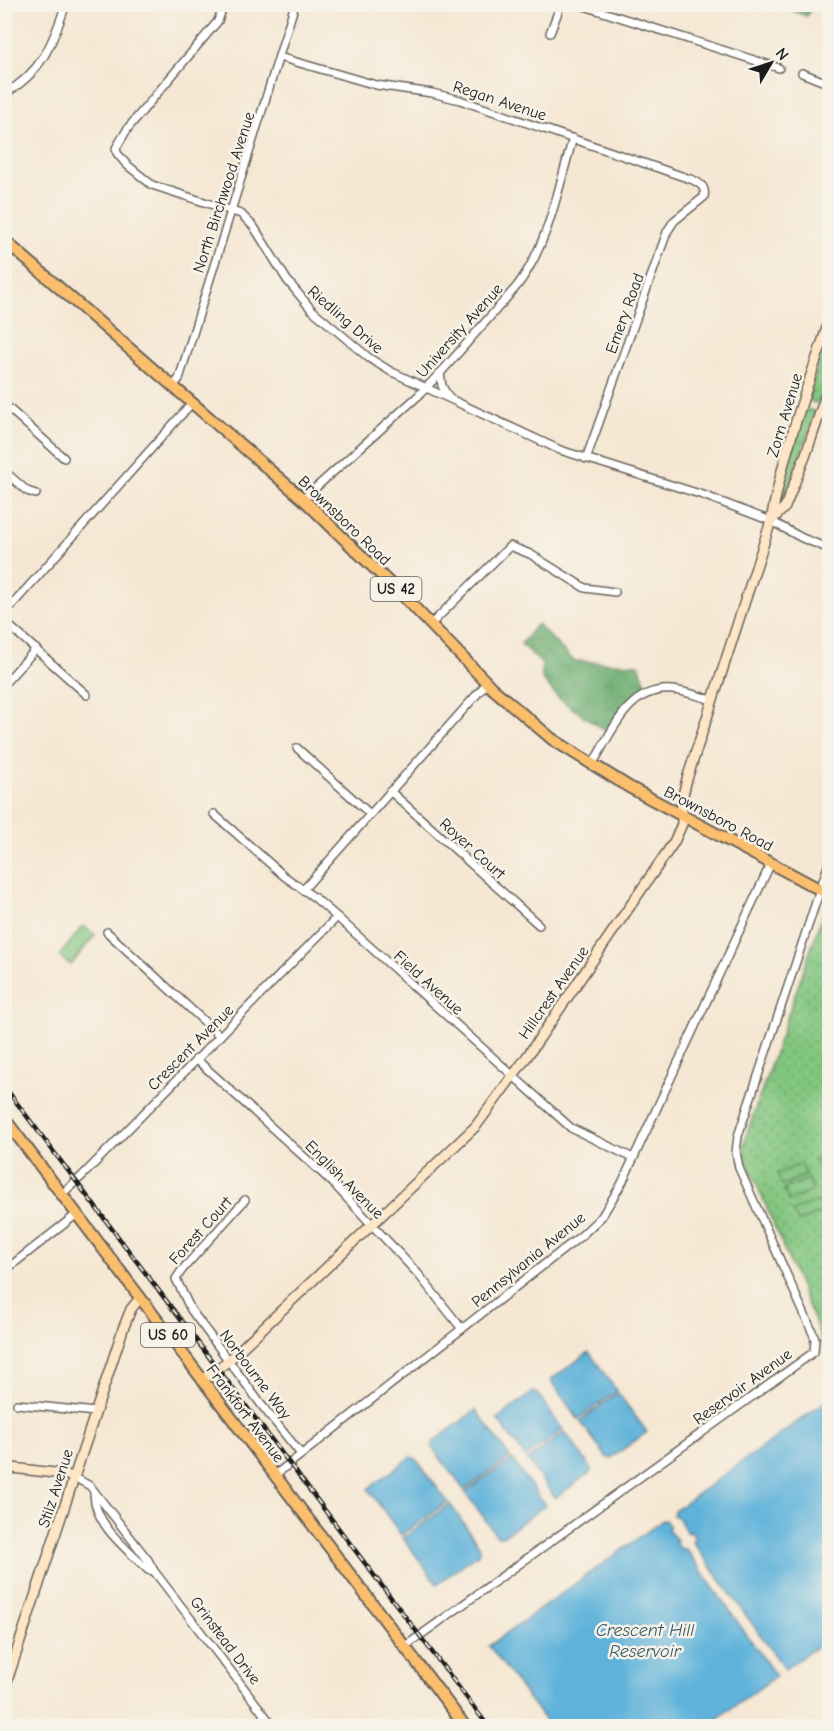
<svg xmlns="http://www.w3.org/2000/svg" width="834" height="1731" font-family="'Comic Neue',sans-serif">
<defs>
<pattern id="grass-dots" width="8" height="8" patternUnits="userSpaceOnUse" patternTransform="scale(1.5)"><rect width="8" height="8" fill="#82c680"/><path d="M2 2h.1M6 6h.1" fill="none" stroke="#6aa068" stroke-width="1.8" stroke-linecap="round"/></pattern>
<pattern id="forest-crowns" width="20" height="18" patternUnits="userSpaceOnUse" patternTransform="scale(1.5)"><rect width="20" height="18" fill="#69ab6e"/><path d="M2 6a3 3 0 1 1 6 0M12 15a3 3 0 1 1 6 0" fill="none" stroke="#568a5a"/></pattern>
</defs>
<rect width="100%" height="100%" fill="#f7f3e8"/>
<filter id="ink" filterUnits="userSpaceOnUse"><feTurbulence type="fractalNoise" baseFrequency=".0167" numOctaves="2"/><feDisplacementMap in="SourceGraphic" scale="12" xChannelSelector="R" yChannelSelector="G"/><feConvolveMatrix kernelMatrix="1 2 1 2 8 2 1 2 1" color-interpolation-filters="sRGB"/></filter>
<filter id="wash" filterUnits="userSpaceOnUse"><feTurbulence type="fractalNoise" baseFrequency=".008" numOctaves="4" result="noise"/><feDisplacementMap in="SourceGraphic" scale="24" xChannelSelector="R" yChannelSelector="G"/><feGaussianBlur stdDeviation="1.35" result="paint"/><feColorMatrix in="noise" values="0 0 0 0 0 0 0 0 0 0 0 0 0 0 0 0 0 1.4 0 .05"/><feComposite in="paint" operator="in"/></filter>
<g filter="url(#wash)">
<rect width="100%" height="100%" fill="#f5e7d3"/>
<!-- grass -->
<g fill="url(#grass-dots)" stroke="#4f714e" stroke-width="1.5">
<path d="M 829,328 C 829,349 834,388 817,403 L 812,402 L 808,398 Z"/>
<polygon points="805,409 814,411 815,415 782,505 779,508 778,502 802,414"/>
<polygon points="826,905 830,907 829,1361 815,1322 743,1152 745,1139"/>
</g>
<!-- forest -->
<g fill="url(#forest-crowns)" stroke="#426445" stroke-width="1.5">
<polygon points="779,5 815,5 806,16"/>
<polygon points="537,624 574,661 639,664 647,687 622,705 608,733 559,699 542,679 542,664 521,644"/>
</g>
<!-- pitch -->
<g fill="#82c680" stroke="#4f714e" stroke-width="1.5">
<polygon points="83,926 95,935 71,965 59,956"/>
<polygon points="829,1153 829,1166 819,1170 814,1159"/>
<polygon points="801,1164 806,1175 782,1185 777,1174"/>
<polygon points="808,1179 813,1190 789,1201 784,1189"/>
<polygon points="818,1201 822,1212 798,1222 793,1211"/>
</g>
<!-- water -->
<g fill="#5eb2da" stroke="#3d677b" stroke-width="1.5">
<polygon points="589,1352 617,1391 578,1419 552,1383 552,1379"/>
<polygon points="533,1392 537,1393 563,1430 525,1457 497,1419"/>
<polygon points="618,1393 647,1432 611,1458 607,1458 580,1421"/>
<polygon points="829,1399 829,1638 785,1669 692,1541 695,1538 690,1531 687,1533 679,1519 673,1515 674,1511"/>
<polygon points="476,1410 510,1457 464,1490 432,1447 433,1442"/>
<polygon points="565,1432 591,1468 591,1472 555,1498 527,1460"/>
<polygon points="411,1457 416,1459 448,1502 401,1535 368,1489"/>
<polygon points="512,1459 545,1505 503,1536 497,1536 465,1492"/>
<polygon points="450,1504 480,1547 480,1552 437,1584 403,1538"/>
<polygon points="663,1520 665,1520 670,1527 667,1529 677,1540 675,1542 681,1549 686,1549 776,1676 707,1726 549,1726 489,1646"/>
</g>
</g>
<g filter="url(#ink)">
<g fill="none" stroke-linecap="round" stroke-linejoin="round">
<!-- street casing -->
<g stroke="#68635c" stroke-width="10">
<g id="street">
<polyline points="224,4 218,21 128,128 116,148 117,153 126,164 152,185 241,214 254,227 287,280 311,309 369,358 390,371 560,450 703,495 771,521 802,538 830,549"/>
<polyline points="578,4 779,68"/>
<polyline points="550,33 561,4"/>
<path d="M 279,57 L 376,85 L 432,93 L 460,100 L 693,180 C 701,184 706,187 704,197 L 674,221 L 667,232 L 586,459"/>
<polyline points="802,73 830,84"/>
<path d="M 4,94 C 42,73 53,42 66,4"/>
<polyline points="440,373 442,386 449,398"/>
<polyline points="173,386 179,379 295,4"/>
<polyline points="4,404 64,458"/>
<polyline points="4,471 27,491 36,494"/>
<path d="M 303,499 L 418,396 L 444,369 L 517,286 C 549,244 558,188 573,138"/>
<polyline points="4,614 192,403"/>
<polyline points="4,621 87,695"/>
<polyline points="431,624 510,546 530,554 585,588 615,592"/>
<polyline points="4,684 36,649"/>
<polyline points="297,748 370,814"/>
<path d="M 592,765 C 611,734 628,686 672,690 C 686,691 700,697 713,700"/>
<polyline points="390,791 539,925"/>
<polyline points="214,814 284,876 315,898 337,917 571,1128 633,1158"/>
<polyline points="303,890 487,683"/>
<polyline points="107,932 220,1036"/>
<polyline points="196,1059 333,1183 419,1275 462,1329"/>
<polyline points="62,1194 82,1176 337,917"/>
<polyline points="245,1200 182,1270 176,1279 191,1310 263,1407 301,1454"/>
<polyline points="4,1271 77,1214"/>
<polyline points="17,1404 96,1412"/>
<polyline points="275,1475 582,1235 602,1216 622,1183 771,863"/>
<polyline points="74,1477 90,1486 148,1560 154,1571 273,1726"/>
<path d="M 94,1492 C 93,1524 127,1549 148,1570 L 154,1571"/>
<polyline points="404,1647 814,1352 815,1338 739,1168 736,1152 738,1136 830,860"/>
</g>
</g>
<!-- secondary casing -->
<g stroke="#68635c" stroke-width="12">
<g id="secondary">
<polyline points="772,520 785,507 806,454 830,383"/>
<path d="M 202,1380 L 228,1361 L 476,1126 L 526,1058 L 674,842 L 682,824 L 682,799 L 687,779 L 771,521 C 783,452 808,385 830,319"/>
<polyline points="4,1467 63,1474 74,1477"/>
<polyline points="4,1690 123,1329 131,1309 140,1298"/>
</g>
</g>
<!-- primary casing -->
<g stroke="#68635c" stroke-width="14">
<g id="primary">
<polyline points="4,240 303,499 411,604 492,688 552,739 629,787 830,895"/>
<polyline points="4,1118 465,1726"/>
</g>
</g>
<!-- street -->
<use href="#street" stroke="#fff" stroke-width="7"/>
<!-- secondary -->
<use href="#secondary" stroke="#fde5c5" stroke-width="9"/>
<!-- primary -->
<use href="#primary" stroke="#fabe6d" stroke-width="10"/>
<!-- rail casing -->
<g stroke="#1c1c1c" stroke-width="4.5">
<polyline id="rail" points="4,1086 488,1726"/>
</g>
<!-- rail -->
<use href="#rail" stroke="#f7f3e8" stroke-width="2" stroke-dasharray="7" stroke-linecap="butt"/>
</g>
</g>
<g text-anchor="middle" stroke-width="5" stroke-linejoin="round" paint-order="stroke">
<!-- shield labels -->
<g fill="#f7f3e8" stroke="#5e5c59" stroke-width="1.5">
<rect x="370.5" y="577" width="51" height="24" rx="4.5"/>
<rect x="141" y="1323" width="54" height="24" rx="4.5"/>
</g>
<g font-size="15" font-weight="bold" fill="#1c1c1c">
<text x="396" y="594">US 42</text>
<text x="168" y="1340">US 60</text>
</g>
<!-- street labels -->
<g font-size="16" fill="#1c1c1c" stroke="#f7f3e8">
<text transform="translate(500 100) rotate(18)" y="6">Regan Avenue</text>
<text transform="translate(223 192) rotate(-72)" y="6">North Birchwood Avenue</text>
<text transform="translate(624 313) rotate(-70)" y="6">Emery Road</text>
<text transform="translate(346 319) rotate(41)" y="6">Riedling Drive</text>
<text transform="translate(459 330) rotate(-48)" y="6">University Avenue</text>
<text transform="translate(784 415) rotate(-73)" y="6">Zorn Avenue</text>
<text transform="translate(345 520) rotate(44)" y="6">Brownsboro Road</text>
<text transform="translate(719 818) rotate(28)" y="6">Brownsboro Road</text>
<text transform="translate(473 848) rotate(42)" y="6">Royer Court</text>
<text transform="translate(429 982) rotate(42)" y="6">Field Avenue</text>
<text transform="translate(553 992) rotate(-55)" y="6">Hillcrest Avenue</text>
<text transform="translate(190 1047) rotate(-45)" y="6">Crescent Avenue</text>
<text transform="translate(345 1179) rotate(45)" y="6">English Avenue</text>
<text transform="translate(200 1230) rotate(-48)" y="6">Forest Court</text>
<text transform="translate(528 1259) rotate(-39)" y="6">Pennsylvania Avenue</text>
<text transform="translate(256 1374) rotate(53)" y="6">Norbourne Way</text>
<text transform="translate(742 1386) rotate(-36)" y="6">Reservoir Avenue</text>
<text transform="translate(246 1413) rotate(53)" y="6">Frankfort Avenue</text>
<text transform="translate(55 1488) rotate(-72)" y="6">Stilz Avenue</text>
<text transform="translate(226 1640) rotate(53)" y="6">Grinstead Drive</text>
</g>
<!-- water labels -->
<g font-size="18" font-style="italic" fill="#365868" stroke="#f7f3e8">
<text x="645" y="1636">Crescent Hill<tspan x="645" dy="21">Reservoir</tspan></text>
</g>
</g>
<!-- margin -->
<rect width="834" height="1731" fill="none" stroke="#f7f3e8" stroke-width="24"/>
<!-- north arrow -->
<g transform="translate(771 63) rotate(51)" stroke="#f7f3e8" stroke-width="4.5" paint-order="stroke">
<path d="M0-4.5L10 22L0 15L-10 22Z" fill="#1c1c1c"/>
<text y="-9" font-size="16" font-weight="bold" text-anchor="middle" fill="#1c1c1c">N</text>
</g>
</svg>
